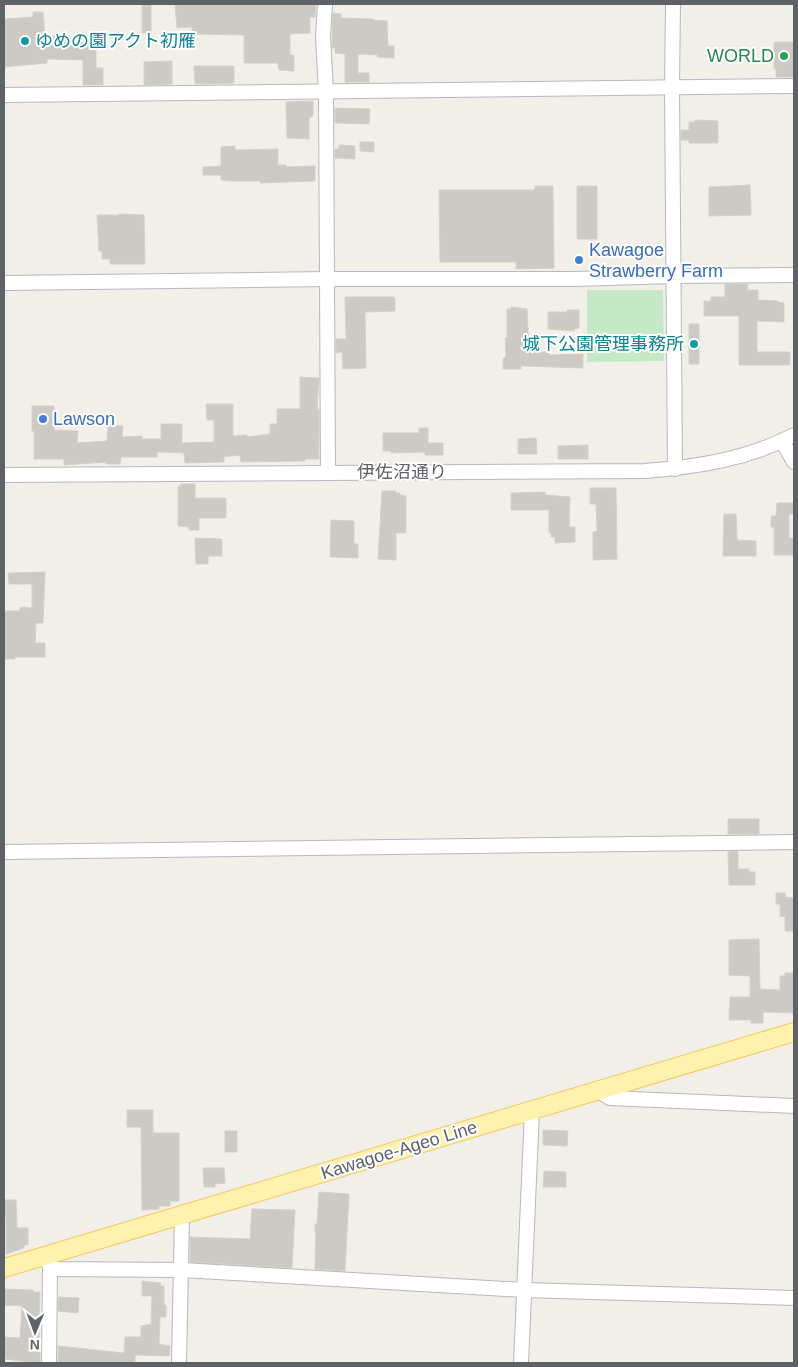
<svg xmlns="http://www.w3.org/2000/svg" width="798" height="1367" font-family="Helvetica,'Noto Sans JP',sans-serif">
<rect width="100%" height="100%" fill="#f1efe8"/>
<!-- green -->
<polygon fill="#c5e8c5" points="587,290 663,290 664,361 587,362"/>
<!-- building -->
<g fill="#cccac5" stroke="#d6d1c6">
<rect x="142" y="4" width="9" height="29"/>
<polygon points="175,4 316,4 315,17 310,17 310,33 290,34 290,55 294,55 294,71 279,70 278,63 244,63 244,35 192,34 192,27 177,28"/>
<polygon points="33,12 43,12 45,36 70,36 70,42 96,43 96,68 103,68 103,85 83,85 83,60 47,59 47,63 4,67 4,19 33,17"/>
<polygon points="333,13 341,14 341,18 373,19 373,20 387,21 388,46 394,46 394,58 377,57 378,55 358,54 358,73 369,73 369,82 345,82 345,54 335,53 335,48 332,48"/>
<polygon points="774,42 794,42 794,77 776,77 776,69 774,69"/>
<polygon points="172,61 172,84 144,85 144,62"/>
<polygon points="194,66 234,66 234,83 195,84"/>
<polygon points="313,101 313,115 312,117 309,117 309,139 287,138 286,102"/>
<polygon points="335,108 370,109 369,124 335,123"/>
<polygon points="695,120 718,121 718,143 689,143 689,140 681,140 681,130 689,130 689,122 695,122"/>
<polygon points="360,142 374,142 374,152 360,151"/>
<polygon points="339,145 355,146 355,159 335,158 335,149 339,149"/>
<polygon points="235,146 235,150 278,149 278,165 286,165 286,167 315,166 315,181 260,183 260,181 232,181 221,180 221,175 203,175 203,167 221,166 221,147"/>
<polygon points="750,185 751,215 709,216 709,187"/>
<polygon points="535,186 553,186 554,268 516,269 516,262 440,262 439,190 535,190"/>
<rect x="577" y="186" width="20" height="53"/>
<polygon points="119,214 144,215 145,264 110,264 110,259 102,259 102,251 99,251 97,215 119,215"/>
<polygon points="725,284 748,284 747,290 758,290 758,300 778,301 778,302 784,303 784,322 757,321 757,352 790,352 790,365 739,365 739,316 704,316 704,301 711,301 711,297 725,297"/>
<polygon points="345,297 394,297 395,299 395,311 365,312 366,368 343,369 342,352 336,353 336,339 346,339"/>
<polygon points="511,307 527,309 529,352 549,352 549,355 583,354 583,368 521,366 521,369 503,369 503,359 506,356 505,338 507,338 507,309 511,309"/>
<polygon points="567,310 579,310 579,328 574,329 574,331 548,329 548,312 567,312"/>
<rect x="689" y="324" width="10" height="40"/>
<polygon points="300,377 319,378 317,409 319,409 319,459 305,459 305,461 241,462 240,455 224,457 224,462 185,463 184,453 157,452 157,457 121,457 120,464 106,464 106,462 64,465 64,459 34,459 34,431 32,431 32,406 54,406 54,430 78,431 77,443 107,441 108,425 123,426 122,437 142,436 142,439 161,439 161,424 182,424 182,443 214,442 214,420 207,420 206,404 233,404 233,436 247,435 247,437 270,434 270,424 277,424 277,409 300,409"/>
<polygon points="419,428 428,428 428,443 443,443 443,455 425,455 425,452 391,453 391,451 383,451 383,433 419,433"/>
<polygon points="536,438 537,454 518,454 518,439"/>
<polygon points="588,445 588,459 558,459 558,446"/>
<polygon points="181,484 195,484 195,498 226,498 226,518 199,518 199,530 189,530 189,527 178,526 178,486 181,486"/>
<polygon points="590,488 616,488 617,559 593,560 593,532 597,531 596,504 590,504"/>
<polygon points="382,491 396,491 396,493 400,493 400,495 406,496 406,533 396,533 396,560 378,559"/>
<polygon points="545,492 545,495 570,497 569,527 575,527 575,542 555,543 555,537 551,537 551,533 549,533 549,510 511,510 511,493"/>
<polygon points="777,503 794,503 794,514 789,514 789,538 794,538 794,555 774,555 774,527 771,527 771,516 776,516"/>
<polygon points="724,514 736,514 737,540 756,541 756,556 723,556"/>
<polygon points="331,520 354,521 354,544 358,544 358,558 330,557"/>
<polygon points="195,538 222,539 222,556 208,556 208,564 196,564"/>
<polygon points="45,572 43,623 36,623 35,643 45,643 45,657 15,657 15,659 4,659 4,611 19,611 21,607 32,608 32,584 9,584 8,573"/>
<rect x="728" y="819" width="31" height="15"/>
<polygon points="738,851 738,869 749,869 749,872 755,872 755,885 729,885 728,852"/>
<polygon points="776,893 785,893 785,897 794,898 794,931 785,931 785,916 780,917 780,904 776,904"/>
<polygon points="759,939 760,989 780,990 780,976 785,976 785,973 794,973 794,1013 763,1012 763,1023 751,1023 751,1020 729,1020 730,997 750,997 750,976 729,975 729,940"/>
<polygon points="127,1110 153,1110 153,1133 179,1133 179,1201 170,1201 170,1206 159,1206 159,1209 142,1210 141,1127 127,1127"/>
<polygon points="543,1130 568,1131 567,1146 544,1145 543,1144"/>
<rect x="225" y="1131" width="12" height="21"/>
<polygon points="203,1168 224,1168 225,1183 215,1184 215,1187 204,1187"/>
<polygon points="544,1171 566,1172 566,1187 543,1187"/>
<polygon points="319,1192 349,1194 345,1271 315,1269 316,1233 315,1233 315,1224 317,1224"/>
<polygon points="4,1200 16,1200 17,1228 28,1228 28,1245 24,1245 24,1248 6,1254 6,1217 4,1217"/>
<polygon points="252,1209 295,1210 292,1268 190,1262 190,1237 250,1239"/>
<polygon points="142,1281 161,1283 160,1286 164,1286 164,1305 166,1305 166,1317 160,1317 159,1344 170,1346 169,1356 135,1355 135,1363 58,1363 58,1346 124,1353 125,1337 141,1337 141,1326 151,1324 152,1296 142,1296"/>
<polygon points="4,1289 33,1290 33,1292 40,1292 39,1316 41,1316 41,1326 39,1326 39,1344 40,1345 40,1363 4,1359 4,1337 20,1338 22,1306 4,1305"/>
<polygon points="58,1297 79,1298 78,1313 58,1311"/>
</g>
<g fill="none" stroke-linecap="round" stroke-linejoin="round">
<!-- minor casing -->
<g stroke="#b5b8bc" stroke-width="16">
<g id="minor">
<polyline points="325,4 323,37 326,91 328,472"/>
<polyline points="673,4 672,87 675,469"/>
<polyline points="4,95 794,86"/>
<polyline points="4,283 327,279 575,279 673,276 794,275"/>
<polyline points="782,441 794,462"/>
<path d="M 4,475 L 645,471 C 697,467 748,459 794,435"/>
<polyline points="4,852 794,842"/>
<polyline points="598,1091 610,1098 794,1106"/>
<polyline points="49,1254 50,1269 182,1270 524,1290 794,1298"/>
<polyline points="49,1363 50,1269"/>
<polyline points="179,1363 182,1216"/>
<polyline points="521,1363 532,1110"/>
</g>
</g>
<!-- major casing -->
<g stroke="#f2c960" stroke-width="20">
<polyline id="major" points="4,1268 794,1032"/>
</g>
<!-- minor -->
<use href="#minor" stroke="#fff" stroke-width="14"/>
<!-- major -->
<use href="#major" stroke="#fff2af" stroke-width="18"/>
</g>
<!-- markers -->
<g fill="#0f9aa8" stroke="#fff" stroke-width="2">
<circle cx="25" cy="41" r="5"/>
<circle cx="694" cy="344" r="5"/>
</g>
<circle fill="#2e9e5b" stroke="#fff" stroke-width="2" cx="784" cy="56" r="5"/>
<g fill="#3f7fe0" stroke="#fff" stroke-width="2">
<circle cx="579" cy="260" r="5"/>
<circle cx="43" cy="419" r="5"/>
</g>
<g text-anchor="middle" stroke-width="4" stroke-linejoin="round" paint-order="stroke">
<!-- culture labels -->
<g font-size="18" fill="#0d838f" stroke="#fff" text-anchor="start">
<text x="35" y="47">ゆめの園アクト初雁</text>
<text x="684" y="350" text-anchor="end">城下公園管理事務所</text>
</g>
<!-- leisure labels -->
<g font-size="18" fill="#27864d" stroke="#fff" text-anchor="end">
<text x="774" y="62">WORLD</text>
</g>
<!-- shop labels -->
<g font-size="18" fill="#366cbe" stroke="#fff" text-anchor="start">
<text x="589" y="256">Kawagoe<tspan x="589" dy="21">Strawberry Farm</tspan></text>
<text x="53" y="425">Lawson</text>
</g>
<!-- street labels -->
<g font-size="18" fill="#5f6368" stroke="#fff">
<text x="402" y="478">伊佐沼通り</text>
<text transform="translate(399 1150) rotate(-17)" y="6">Kawagoe-Ageo Line</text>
</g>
</g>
<!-- border -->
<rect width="798" height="1367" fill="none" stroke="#5f6368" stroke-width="10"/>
<!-- north arrow -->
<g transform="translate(35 1332) rotate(181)" stroke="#ffffff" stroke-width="4" paint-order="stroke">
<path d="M0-4L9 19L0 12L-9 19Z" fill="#5f6368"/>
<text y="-8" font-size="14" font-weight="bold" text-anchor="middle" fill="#5f6368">N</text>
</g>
</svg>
